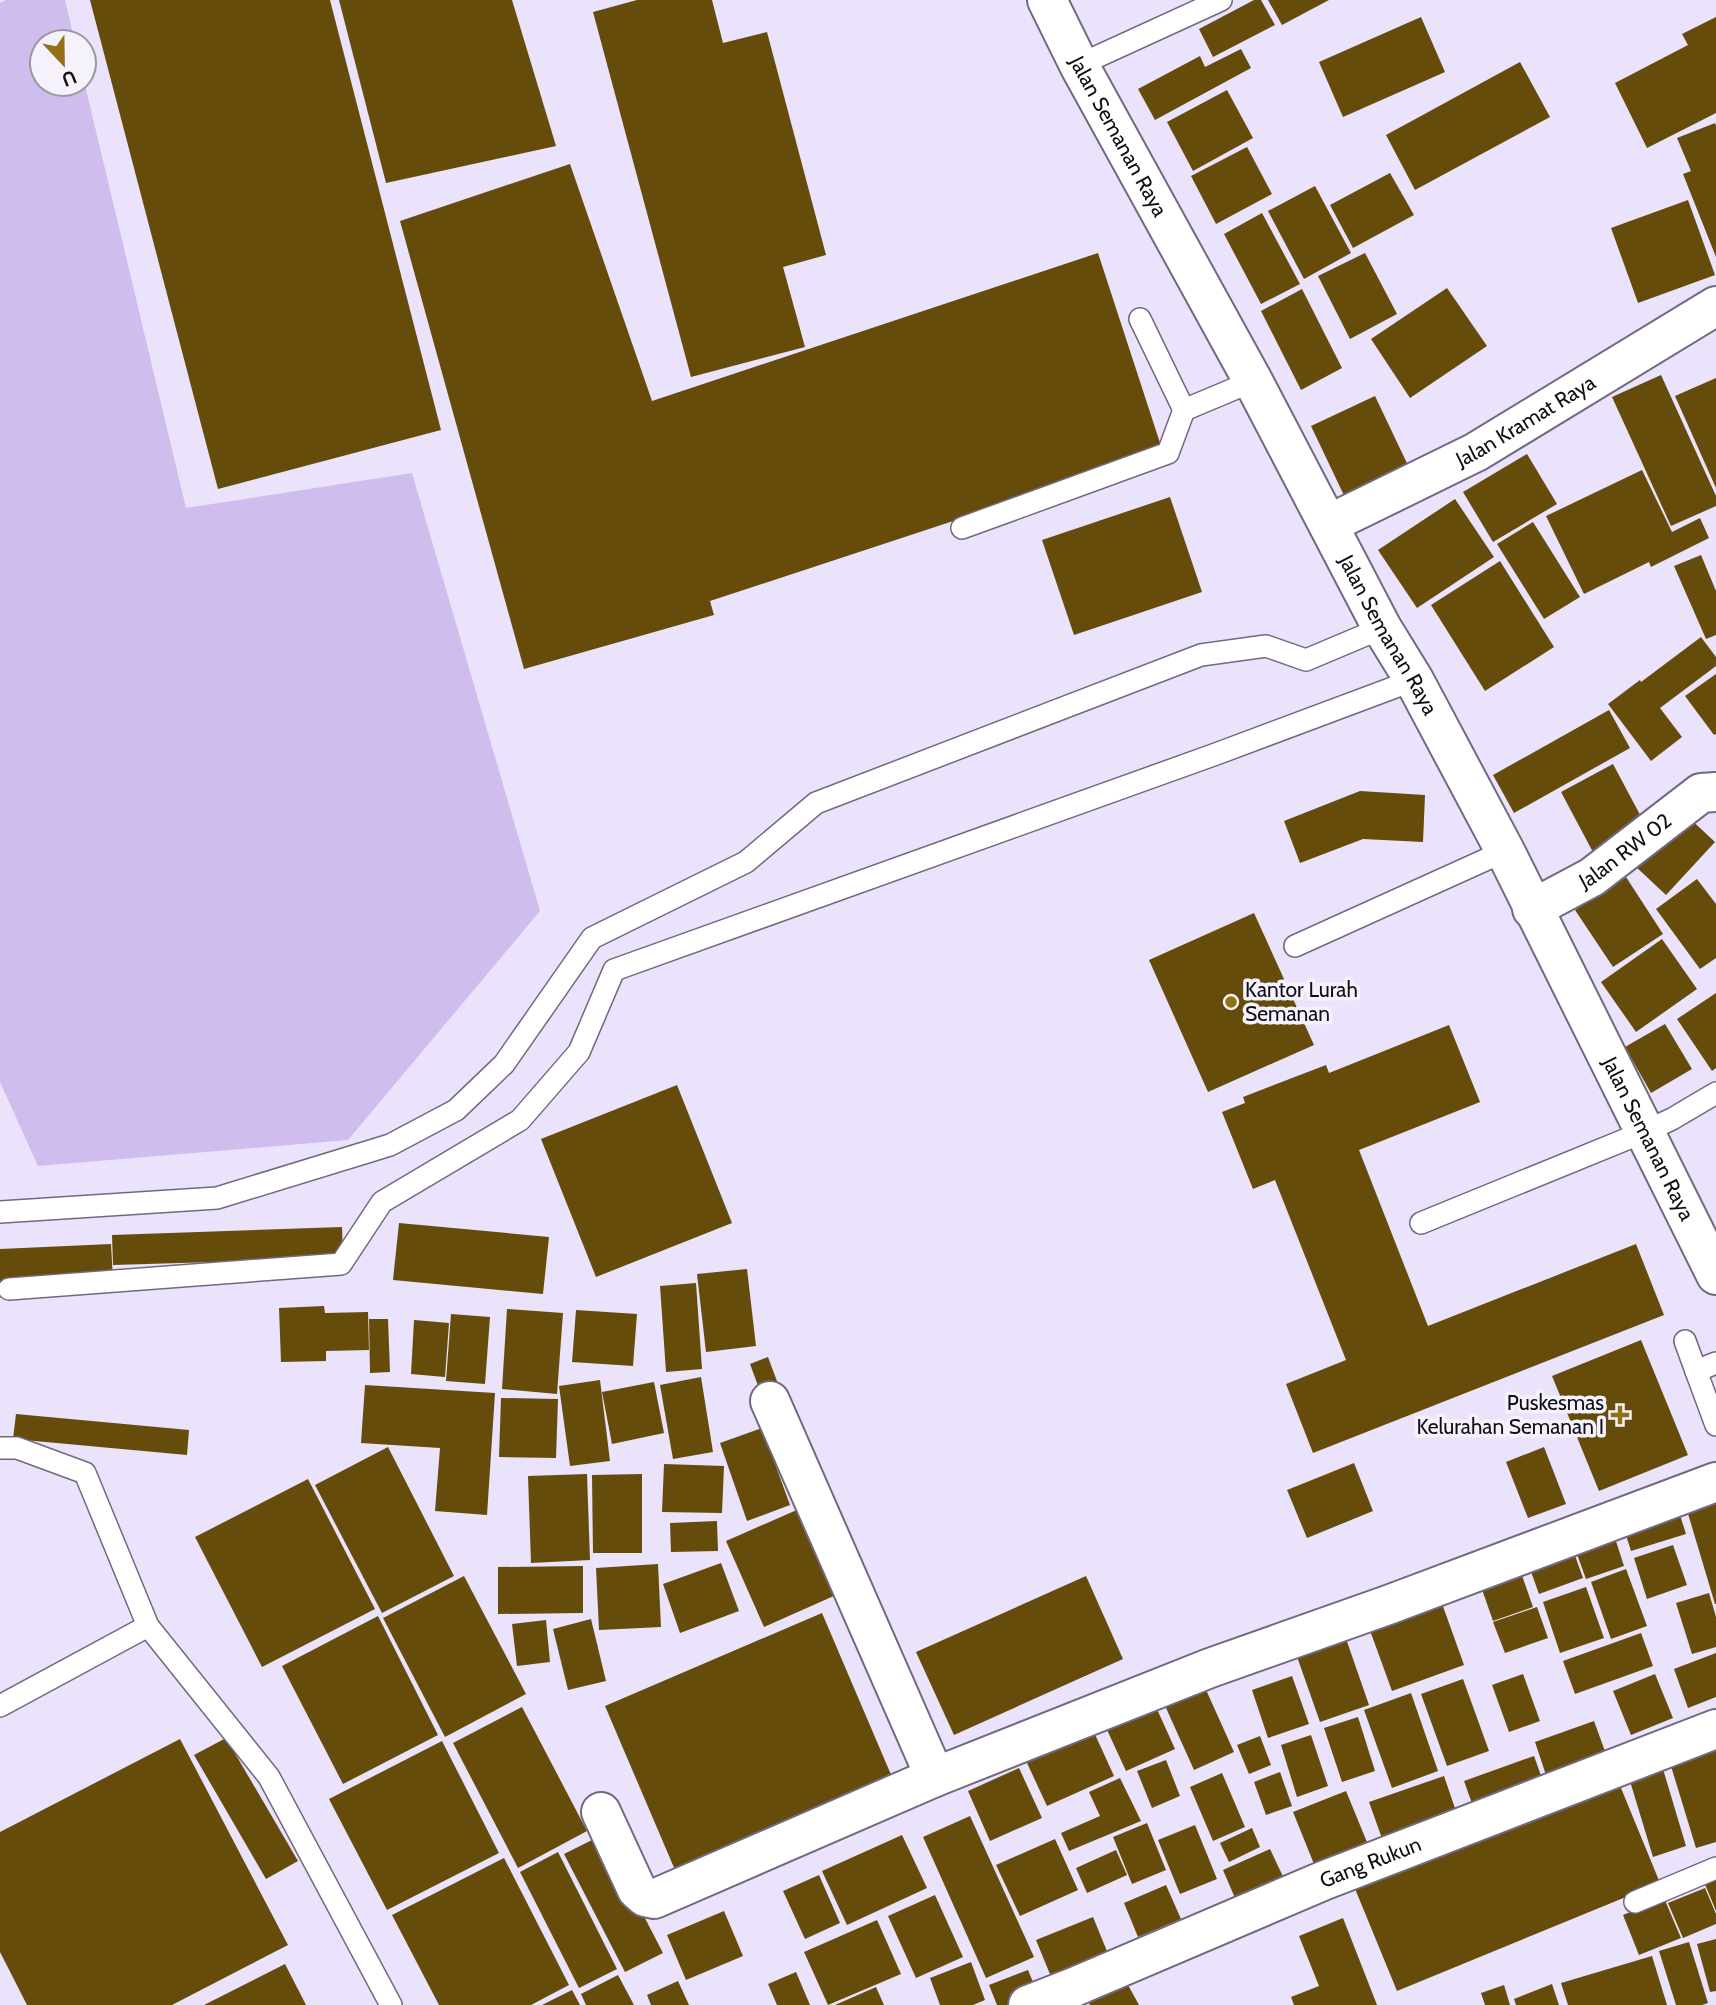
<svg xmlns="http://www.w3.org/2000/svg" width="1716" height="2005" font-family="Cabin,sans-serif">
<rect width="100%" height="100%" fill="#ebe2fb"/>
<!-- green -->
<polygon fill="#cfbdee" points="6,0 65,0 75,42 42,42 42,84 84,84 84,81 186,508 412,473 540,911 348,1140 38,1166 0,1082 0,3"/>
<!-- building -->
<g fill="#654c0a">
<polygon points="90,0 330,0 441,430 218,489"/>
<polygon points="339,0 512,0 556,146 386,183"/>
<polygon points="637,0 712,0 723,43 767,32 826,255 783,267 805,347 691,377 593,12"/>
<polygon points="1254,0 1261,0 1275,25 1213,57 1199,29"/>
<polygon points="1268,0 1329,0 1282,25"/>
<polygon points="1421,17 1445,72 1343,117 1319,62"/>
<polygon points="1716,17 1716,113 1647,148 1615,83 1688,45 1682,34"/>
<polygon points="1241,49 1251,68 1155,120 1138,89 1200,56 1205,67"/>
<polygon points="1520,62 1550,117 1415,190 1386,135"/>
<polygon points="1227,90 1253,138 1193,171 1167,122"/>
<polygon points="1715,123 1716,126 1716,257 1683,174 1691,171 1677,138"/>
<polygon points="1247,147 1272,194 1216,224 1191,176"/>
<polygon points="570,164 652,401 1098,253 1163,452 710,601 714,615 524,669 400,221"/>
<polygon points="1390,173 1414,215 1353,248 1330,205"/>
<polygon points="1315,186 1351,253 1304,279 1268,211"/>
<polygon points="1688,200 1715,275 1638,303 1611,228"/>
<polygon points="1262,213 1300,284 1261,304 1224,234"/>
<polygon points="1365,253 1397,314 1350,339 1318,276"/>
<polygon points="1447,288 1487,346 1410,398 1371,339"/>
<polygon points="1302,289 1342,368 1301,390 1261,311"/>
<polygon points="1661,375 1716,496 1716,506 1671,526 1612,397"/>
<polygon points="1716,378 1716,488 1675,396"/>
<polygon points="1375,396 1414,478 1350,508 1311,426"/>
<polygon points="1527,454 1557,504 1493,542 1463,492"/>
<polygon points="1642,470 1672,532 1700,518 1709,538 1651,567 1649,562 1584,594 1546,516"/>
<polygon points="1170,497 1202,592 1074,635 1042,540"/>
<polygon points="1455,499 1494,557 1417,608 1378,550"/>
<polygon points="1533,522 1580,597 1544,619 1497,544"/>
<polygon points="1701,555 1716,591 1716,635 1706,639 1674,566"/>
<polygon points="1500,561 1554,647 1485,691 1431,605"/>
<polygon points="1701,637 1716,657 1716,666 1660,708 1682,737 1651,761 1608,704 1640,680 1641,682"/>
<polygon points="1716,674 1716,734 1714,735 1685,696"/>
<polygon points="1609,710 1630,748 1514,813 1493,775"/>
<polygon points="1613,764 1646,826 1594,854 1561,792"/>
<polygon points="1360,791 1425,795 1423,842 1363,839 1300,863 1284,821"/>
<polygon points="1684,813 1715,842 1666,895 1634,865"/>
<polygon points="1626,877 1663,934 1613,967 1575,910"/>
<polygon points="1697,879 1716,904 1716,958 1700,969 1656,909"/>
<polygon points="1254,913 1314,1045 1208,1092 1149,960"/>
<polygon points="1662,939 1697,989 1636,1032 1601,982"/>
<polygon points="1716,993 1716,1068 1712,1071 1677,1019"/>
<polygon points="1665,1024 1692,1069 1651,1093 1625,1047"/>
<polygon points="1449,1025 1480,1102 1359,1150 1428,1326 1636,1244 1664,1315 1313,1453 1286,1384 1346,1360 1275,1180 1253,1189 1222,1112 1245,1103 1243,1097 1326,1065 1329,1073"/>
<polygon points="677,1085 732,1223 596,1277 541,1139"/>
<polygon points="399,1223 549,1237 543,1294 393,1280"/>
<polygon points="342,1227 343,1258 113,1265 112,1235"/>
<polygon points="111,1244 113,1280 0,1284 0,1249"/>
<polygon points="747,1269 756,1346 706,1352 697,1274"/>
<polygon points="696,1283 702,1369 666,1372 660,1286"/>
<polygon points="324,1306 325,1313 368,1312 369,1350 326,1351 326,1361 281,1362 279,1308"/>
<polygon points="507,1309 563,1313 557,1394 502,1389"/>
<polygon points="576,1310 637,1314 633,1366 572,1362"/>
<polygon points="451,1314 490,1317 485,1384 446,1381"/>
<polygon points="369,1319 388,1319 390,1372 370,1373"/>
<polygon points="414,1320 449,1323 445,1377 411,1374"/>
<polygon points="1641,1340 1688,1455 1599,1491 1552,1376"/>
<polygon points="768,1357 778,1384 760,1391 750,1364"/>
<polygon points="701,1377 713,1452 673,1459 660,1385"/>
<polygon points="600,1380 610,1461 570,1466 559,1386"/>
<polygon points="654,1382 664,1433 612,1444 602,1392"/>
<polygon points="365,1385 495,1393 487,1515 435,1511 440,1448 361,1443"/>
<polygon points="501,1398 558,1399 556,1458 499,1457"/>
<polygon points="16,1414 189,1430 187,1455 13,1439"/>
<polygon points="762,1428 790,1505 747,1521 720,1443"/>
<polygon points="388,1447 454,1576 382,1613 315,1485"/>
<polygon points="1544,1447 1566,1504 1528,1518 1506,1462"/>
<polygon points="1354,1463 1373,1511 1307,1538 1287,1490"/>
<polygon points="664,1464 724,1466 722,1513 662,1512"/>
<polygon points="587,1474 590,1560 531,1563 528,1476"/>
<polygon points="642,1474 642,1553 593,1553 592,1475"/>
<polygon points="308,1479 375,1609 262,1667 195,1537"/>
<polygon points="1716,1498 1716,1604 1715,1604 1686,1507"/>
<polygon points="799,1509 836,1595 764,1627 726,1541"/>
<polygon points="1680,1515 1686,1534 1631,1551 1625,1532"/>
<polygon points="717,1521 718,1551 671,1552 670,1523"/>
<polygon points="1613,1532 1624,1566 1586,1579 1574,1546"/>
<polygon points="1673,1545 1687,1585 1647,1599 1634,1558"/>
<polygon points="1573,1550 1583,1578 1539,1594 1529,1566"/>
<polygon points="721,1563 739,1611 680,1633 663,1584"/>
<polygon points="658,1564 661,1627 599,1630 596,1568"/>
<polygon points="1518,1564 1533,1607 1493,1621 1478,1578"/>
<polygon points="583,1566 583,1613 498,1614 498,1567"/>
<polygon points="1626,1569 1647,1626 1611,1639 1591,1582"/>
<polygon points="464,1576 526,1694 445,1737 383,1618"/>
<polygon points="1086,1576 1123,1659 954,1735 916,1652"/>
<polygon points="1586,1587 1604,1638 1560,1653 1543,1602"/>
<polygon points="1709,1593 1716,1617 1716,1647 1692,1654 1676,1603"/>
<polygon points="1440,1598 1464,1665 1392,1691 1368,1625"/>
<polygon points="1537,1607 1548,1638 1505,1653 1493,1622"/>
<polygon points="822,1613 895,1784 678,1877 605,1706"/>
<polygon points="378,1616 438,1735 343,1784 282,1666"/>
<polygon points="591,1619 606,1681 568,1690 553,1629"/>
<polygon points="546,1620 550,1662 517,1666 512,1624"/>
<polygon points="1344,1633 1369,1705 1320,1722 1295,1651"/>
<polygon points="1641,1633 1653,1666 1575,1694 1563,1661"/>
<polygon points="1716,1653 1716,1697 1688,1708 1674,1669"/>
<polygon points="1523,1674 1540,1721 1509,1732 1492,1685"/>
<polygon points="1655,1674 1673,1718 1631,1735 1613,1691"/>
<polygon points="1292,1676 1309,1724 1268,1738 1252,1690"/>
<polygon points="1463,1679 1489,1751 1447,1766 1421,1694"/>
<polygon points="1202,1681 1234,1752 1194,1770 1162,1699"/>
<polygon points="1411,1693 1438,1771 1392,1788 1364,1710"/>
<polygon points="1151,1696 1175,1749 1126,1771 1102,1719"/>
<polygon points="522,1707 587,1831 518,1868 453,1743"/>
<polygon points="1358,1717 1375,1771 1342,1782 1324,1728"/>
<polygon points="1088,1719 1114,1776 1047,1806 1021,1750"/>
<polygon points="1594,1721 1606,1754 1546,1775 1535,1742"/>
<polygon points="1311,1735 1328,1786 1297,1797 1281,1745"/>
<polygon points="1260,1736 1271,1765 1249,1774 1237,1745"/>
<polygon points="226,1738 298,1861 266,1879 194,1755"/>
<polygon points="1716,1738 1716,1842 1696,1848 1667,1753"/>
<polygon points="180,1739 288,1945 172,2005 27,2005 0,1952 0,1832"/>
<polygon points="442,1741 499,1853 387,1910 329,1799"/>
<polygon points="1534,1756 1544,1784 1474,1809 1464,1781"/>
<polygon points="1660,1759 1686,1846 1653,1857 1626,1768"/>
<polygon points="1166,1760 1180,1796 1152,1808 1137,1771"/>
<polygon points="1019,1768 1042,1818 990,1841 968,1791"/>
<polygon points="1614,1771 1660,1883 1397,1991 1351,1879"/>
<polygon points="1280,1772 1292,1806 1266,1815 1254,1782"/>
<polygon points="1222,1773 1245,1827 1213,1841 1190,1787"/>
<polygon points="1444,1776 1458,1817 1384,1844 1369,1802"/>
<polygon points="1120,1778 1141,1821 1069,1851 1061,1833 1100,1816 1089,1792"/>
<polygon points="1346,1791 1369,1847 1316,1869 1293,1812"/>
<polygon points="970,1816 1034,1957 986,1978 923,1837"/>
<polygon points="1147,1823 1166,1870 1132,1884 1113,1837"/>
<polygon points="1195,1825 1217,1879 1180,1894 1158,1840"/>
<polygon points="1252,1828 1260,1847 1229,1862 1220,1843"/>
<polygon points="602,1835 663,1953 625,1972 564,1854"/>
<polygon points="902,1835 927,1888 847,1925 822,1871"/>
<polygon points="1055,1839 1078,1890 1020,1916 996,1865"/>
<polygon points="1270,1849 1286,1883 1238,1905 1223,1870"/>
<polygon points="1116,1850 1127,1875 1087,1893 1076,1868"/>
<polygon points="558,1852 617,1969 579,1988 520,1872"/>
<polygon points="504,1858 569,1985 531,2005 439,2005 392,1915"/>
<polygon points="1716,1871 1716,1911 1702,1877"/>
<polygon points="819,1875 840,1923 805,1939 783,1891"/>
<polygon points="1166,1885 1181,1919 1138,1937 1124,1903"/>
<polygon points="1705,1888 1716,1914 1716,1924 1683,1938 1668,1903"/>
<polygon points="935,1895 963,1957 916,1978 888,1916"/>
<polygon points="1664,1898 1681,1938 1639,1955 1623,1915"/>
<polygon points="724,1911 743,1956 686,1980 667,1935"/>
<polygon points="1093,1917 1111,1961 1054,1984 1036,1940"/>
<polygon points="1343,1918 1377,2005 1294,2005 1291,1997 1319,1986 1299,1936"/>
<polygon points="877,1920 901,1974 828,2005 804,1952"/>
<polygon points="1716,1939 1716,1991 1710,1992 1697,1944"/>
<polygon points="1689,1942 1708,2003 1702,2005 1676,2005 1659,1951"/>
<polygon points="1652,1956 1667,2005 1568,2005 1561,1983"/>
<polygon points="971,1962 985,2000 973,2005 940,2005 930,1978"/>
<polygon points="285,1964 306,2005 204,2005"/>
<polygon points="1028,1970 1038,1994 1011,2005 997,2005 989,1985"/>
<polygon points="796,1972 810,2005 777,2005 768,1984"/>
<polygon points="1122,1974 1139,2005 1090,2005 1084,1994"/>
<polygon points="618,1975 634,2005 586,2005 581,1994"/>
<polygon points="678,1981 689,2005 651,2005 647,1995"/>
<polygon points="1552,1984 1559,2005 1516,2005 1514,1999"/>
<polygon points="1504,1985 1510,2005 1485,2005 1481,1993"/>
<polygon points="876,1987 884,2005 835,2005"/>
<polygon points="572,1990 580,2005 542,2005"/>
</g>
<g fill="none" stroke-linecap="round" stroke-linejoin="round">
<!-- service casing -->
<g stroke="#726980" stroke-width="24">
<g id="service">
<polyline points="1079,65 1221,0"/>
<polyline points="1140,319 1184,410"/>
<polyline points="962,528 1168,453 1184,410 1253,381"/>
<polyline points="1295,946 1505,851"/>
<polyline points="0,1212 217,1198 390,1145 456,1110 504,1064 592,938 746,862 816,803 1201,655 1266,646 1306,660 1382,628"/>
<polyline points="1421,1223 1644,1132 1672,1119 1716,1093"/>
<polyline points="9,1289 341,1264 382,1202 520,1120 579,1052 614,970 1216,754 1414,680"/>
<polyline points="1685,1341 1696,1371"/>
<polyline points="1716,1363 1696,1371 1716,1425"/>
<polyline points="0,1448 17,1448 85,1473 148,1626"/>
<polyline points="0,1706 148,1626 269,1777 391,2005"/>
<polyline points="1635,1902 1716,1868"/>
</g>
</g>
<!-- minor casing -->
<g stroke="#726980" stroke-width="42">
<g id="minor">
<path id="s1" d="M 1329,524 L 1476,452 L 1716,306"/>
<path id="s2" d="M 1532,909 L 1592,877 L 1701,793 L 1716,792"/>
<polyline points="770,1401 935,1777"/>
<polyline points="601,1812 637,1890 645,1897 654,1899 935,1777 1210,1668 1388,1605 1716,1482"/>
<path id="s3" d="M 1028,2005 L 1074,1987 L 1325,1880 L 1716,1729"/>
</g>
</g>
<!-- tertiary casing -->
<g stroke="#726980" stroke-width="42">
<g id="tertiary">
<path id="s4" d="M 1047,0 L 1079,65 L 1253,381 L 1382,628 L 1414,680 L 1505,851 L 1716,1275"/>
</g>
</g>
<!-- service -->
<use href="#service" stroke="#fff" stroke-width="21"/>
<!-- minor -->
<use href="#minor" stroke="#fff" stroke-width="38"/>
<!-- tertiary -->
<use href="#tertiary" stroke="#fff" stroke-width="38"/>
</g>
<!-- markers -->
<g fill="#917016" stroke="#f6f2fc" stroke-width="2.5">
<circle cx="1231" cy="1002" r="7"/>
<path d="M1616.5 1404.5h7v7h7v7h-7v7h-7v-7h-7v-7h7z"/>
</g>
<g text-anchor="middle" stroke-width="7" stroke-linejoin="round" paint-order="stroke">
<!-- street labels -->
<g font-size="21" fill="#110e16" stroke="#f6f2fc">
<text dy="7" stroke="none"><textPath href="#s4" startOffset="154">Jalan Semanan Raya</textPath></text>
<text dy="7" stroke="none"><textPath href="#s1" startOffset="222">Jalan Kramat Raya</textPath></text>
<text dy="7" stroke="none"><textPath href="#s4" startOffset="721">Jalan Semanan Raya</textPath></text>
<text dy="7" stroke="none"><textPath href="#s2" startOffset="110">Jalan RW 02</textPath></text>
<text dy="7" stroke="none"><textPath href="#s4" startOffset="1288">Jalan Semanan Raya</textPath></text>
<text dy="7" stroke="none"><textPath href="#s3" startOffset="371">Gang Rukun</textPath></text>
</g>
<!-- poi labels -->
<g font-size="21" fill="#110e16" stroke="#f6f2fc" text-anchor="start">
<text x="1245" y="997">Kantor Lurah<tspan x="1245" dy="24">Semanan</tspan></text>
<text x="1604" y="1410" text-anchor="end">Puskesmas<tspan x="1604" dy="24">Kelurahan Semanan I</tspan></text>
</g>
</g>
<!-- north arrow -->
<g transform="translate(63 63) rotate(158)"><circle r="33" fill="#f6f2fc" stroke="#9a97a0" stroke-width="2"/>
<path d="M0-5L12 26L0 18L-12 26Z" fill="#917016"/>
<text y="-10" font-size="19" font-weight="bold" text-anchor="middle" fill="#110e16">U</text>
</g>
</svg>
